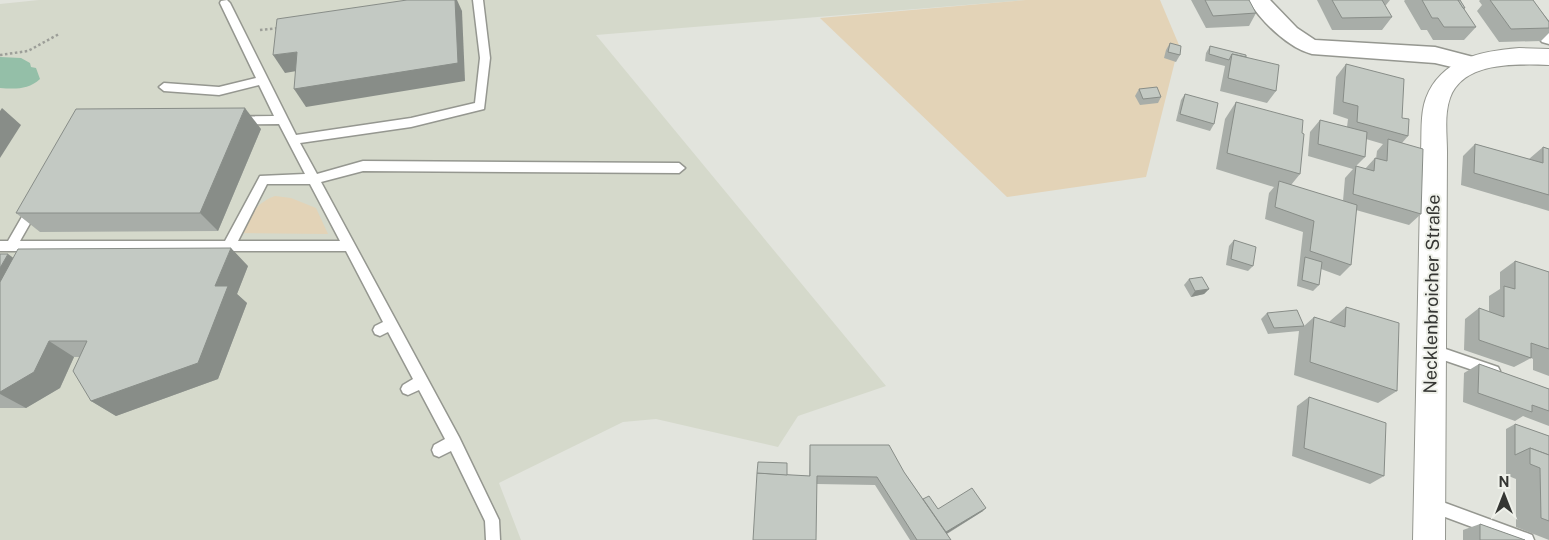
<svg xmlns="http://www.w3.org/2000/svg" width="1549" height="540" font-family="'Public Sans',sans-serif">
<rect width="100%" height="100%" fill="#e2e4dd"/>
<!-- built -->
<polygon fill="#d5d9cb" points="39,0 1026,0 596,35 886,386 798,416 778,447 656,419 623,422 499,483 521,540 0,540 0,4"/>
<!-- green -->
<g fill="#e3d3b7">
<polygon points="1026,0 1160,0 1179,45 1146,177 1007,197 820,18"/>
<path d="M 275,196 L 291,198 L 316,208 L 328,234 L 240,233 C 249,216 256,203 275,196 Z"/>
</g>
<!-- water -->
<path fill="#94bfa8" d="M 0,57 L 21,58 L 30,63 L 31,67 L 36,68 L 40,79 C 28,90 15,89 0,88 Z"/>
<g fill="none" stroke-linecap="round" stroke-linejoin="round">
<!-- service casing -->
<g stroke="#959790" stroke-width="3">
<g id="service">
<path d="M 227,0 L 230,3 L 296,135 L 411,118 L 475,103 L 480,58 L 473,0 L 483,0 L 490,58 L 484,109 L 411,127 L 300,143 L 317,174 L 363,161 L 679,163 L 685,168 L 679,173 L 363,171 L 321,182 L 459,437 L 499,520 L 500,540 L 486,540 L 485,521 L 451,451 L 439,457 L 434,455 L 432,450 L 434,445 L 445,439 L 419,390 L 408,395 L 403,393 L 401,389 L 403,385 L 413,379 L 388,332 L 380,336 L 375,334 L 373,330 L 375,326 L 383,322 L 346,251 L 0,251 L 0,241 L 8,241 L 79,118 L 274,116 L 259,85 L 219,95 L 164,91 L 159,87 L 164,83 L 219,87 L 256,78 L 220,3 L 221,1 ZM 279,124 L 305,174 L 260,176 L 225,241 L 20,241 L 86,125 ZM 267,184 L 310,184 L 340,241 L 238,241 Z"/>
<polygon points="1431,344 1498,367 1500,371 1498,375 1493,377 1426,354 1424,350 1426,346"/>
<polygon points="1429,497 1527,533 1532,535 1534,540 1507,540 1429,511 1424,509 1422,504 1424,499"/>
</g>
</g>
<!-- minor casing -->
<g stroke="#959790" stroke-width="3">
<g id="minor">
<path d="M 1248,0 L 1270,0 L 1297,28 L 1315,40 L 1435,47 L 1481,59 L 1484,64 L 1481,69 L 1473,72 L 1435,63 L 1312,54 C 1288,48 1261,21 1248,0 Z"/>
<polygon points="1509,0 1530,0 1549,23 1549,44 1542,42"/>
</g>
</g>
<!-- secondary casing -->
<g stroke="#959790" stroke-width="2">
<path id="secondary" d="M 1519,48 L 1549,49 L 1549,65 C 1517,64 1463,61 1450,98 C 1444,115 1447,135 1447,152 L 1445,540 L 1413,540 L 1421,152 C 1422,135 1420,114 1426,98 C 1441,59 1481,51 1519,48 Z"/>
</g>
<!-- path -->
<g stroke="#9c9e98" stroke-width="2.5" stroke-dasharray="2.5 2.5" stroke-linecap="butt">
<polyline points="260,30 279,28"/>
<polyline points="0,55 28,51 59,34"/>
</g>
<!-- service -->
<use href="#service" fill="#fff" fill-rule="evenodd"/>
<!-- minor -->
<use href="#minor" fill="#fff" fill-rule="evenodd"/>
<!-- secondary -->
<use href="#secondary" fill="#fff" fill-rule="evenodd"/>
</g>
<!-- wall -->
<g fill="#a8ada8" fill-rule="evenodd">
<polygon points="1191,0 1249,0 1256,13 1249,26 1206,28"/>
<polygon points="1317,0 1390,0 1386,5 1385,5 1392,17 1382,30 1332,30"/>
<polygon points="1405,0 1460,0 1465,8 1464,9 1476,27 1464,40 1433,40 1427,30 1421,30 1404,1"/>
<polygon points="1480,0 1533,0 1549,22 1549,33 1541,41 1499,42 1477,11 1482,5 1479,1"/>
<polygon points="1170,43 1180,55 1176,62 1164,58 1166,50"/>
<polygon points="1210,46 1246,57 1276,91 1267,103 1220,91 1225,66 1205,61 1206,53"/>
<path d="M 1346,64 L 1402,118 L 1408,136 L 1402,143 L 1421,214 L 1409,225 L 1356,210 L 1351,265 L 1340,276 L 1321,269 L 1319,285 L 1313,291 L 1297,286 L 1303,232 L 1265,219 L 1269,193 L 1274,187 L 1216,169 L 1225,119 L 1236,102 L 1302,133 L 1300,174 L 1291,185 L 1343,201 L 1345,178 L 1353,169 L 1308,156 L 1310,132 L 1320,120 L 1347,127 L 1348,119 L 1333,114 L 1336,77 ZM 1366,139 L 1383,144 L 1377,151 L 1376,159 L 1375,158 L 1365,169 L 1356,166 L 1365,157 Z"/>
<polygon points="1139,89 1161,97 1158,103 1140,105 1135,96"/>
<polygon points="1185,94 1214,124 1210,131 1176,121 1181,100"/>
<polygon points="261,129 218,231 40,232 16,213"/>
<polygon points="1475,144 1529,159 1543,147 1549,149 1549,211 1461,185 1463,156"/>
<polygon points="1234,240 1253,266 1248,271 1226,265 1229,246"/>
<polygon points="0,254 13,258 248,266 237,294 247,303 218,379 116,416 91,401 79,357 74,357 60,388 26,408 0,408"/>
<polygon points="1515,261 1549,272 1549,376 1533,370 1533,359 1531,358 1514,367 1464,350 1465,319 1479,308 1489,312 1489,296 1500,289 1500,272"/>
<polygon points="1189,279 1209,289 1204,294 1191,297 1184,285"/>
<polygon points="1346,307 1397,391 1378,403 1294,375 1299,331 1268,334 1261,319 1267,313 1304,326 1314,317 1330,322 1330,321"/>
<polygon points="1479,364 1549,389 1549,426 1523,416 1515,421 1463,402 1464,373"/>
<polygon points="1309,397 1384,476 1370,484 1292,456 1297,406"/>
<polygon points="1515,424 1549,436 1549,540 1516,527 1516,479 1506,475 1506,429"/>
<polygon points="810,445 904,472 923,499 938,509 983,511 947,534 951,540 910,540 875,485 817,484 757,473 809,476"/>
<polygon points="1480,524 1525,540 1463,540 1463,530"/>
</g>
<!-- shaded-wall -->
<g fill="#888d88">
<polygon points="455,0 457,0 462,11 465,81 306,107 294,89"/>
<polygon points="297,52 308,69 285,73 273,55"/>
<polygon points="2,108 21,125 0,158 0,111"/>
<polygon points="245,108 261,129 218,231 200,213"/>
<polygon points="231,248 248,266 237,294 247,303 218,379 116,416 91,401 215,286"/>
<polygon points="8,254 23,265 0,295 0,268"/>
<polygon points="1209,289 1204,294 1191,297 1195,291"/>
<polygon points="49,341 74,357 60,388 26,408 0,394 0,392"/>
<polygon points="986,508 983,511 941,537 943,534"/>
</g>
<!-- building -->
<g fill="#c3c9c3" stroke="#888d88">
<polygon points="407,0 455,0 458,63 294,89 297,52 273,55 277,19"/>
<polygon points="1205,0 1249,0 1256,13 1213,16"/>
<polygon points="1332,0 1382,0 1392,17 1342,18"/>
<polygon points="1422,0 1458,0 1476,27 1444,27 1438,18 1432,18"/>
<polygon points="1458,0 1460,0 1465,8 1463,8"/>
<polygon points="1490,0 1533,0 1549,22 1549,28 1511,29"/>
<polygon points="1170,43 1181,46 1180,55 1168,52"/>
<polygon points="1210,46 1246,55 1246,57 1232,54 1229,60 1209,54"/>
<polygon points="1232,54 1279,65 1276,91 1228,78"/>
<polygon points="1346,64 1404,79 1402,118 1409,119 1408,136 1357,122 1358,106 1343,102"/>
<polygon points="1157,87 1161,97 1143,99 1139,89"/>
<polygon points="1185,94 1218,103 1214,124 1180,114"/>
<polygon points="1236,102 1303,120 1302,133 1304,134 1300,174 1227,153"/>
<polygon points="245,108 200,213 16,213 76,109"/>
<polygon points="1320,120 1367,132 1365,157 1318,144"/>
<polygon points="1388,139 1423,149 1421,214 1353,194 1356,166 1374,171 1375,158 1387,161"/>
<polygon points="1475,144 1543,163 1543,147 1549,149 1549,195 1474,173"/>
<polygon points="1279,181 1357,205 1351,265 1310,251 1314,221 1275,207"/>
<polygon points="1234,240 1256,247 1253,266 1231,259"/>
<polygon points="231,248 215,286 228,286 198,363 91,401 73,371 87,341 49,341 34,372 0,392 0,282 18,249"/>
<polygon points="0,254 8,254 0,268"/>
<polygon points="1305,257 1322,262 1319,285 1302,280"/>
<polygon points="1515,261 1549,272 1549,349 1531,343 1531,358 1479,340 1479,308 1504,317 1504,286 1515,289"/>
<polygon points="1202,277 1209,289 1195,291 1189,279"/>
<polygon points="1346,307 1399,323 1397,391 1310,362 1314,317 1345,327"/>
<polygon points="1297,310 1304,326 1274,328 1267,313"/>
<polygon points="1479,364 1549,389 1549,411 1532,405 1532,412 1478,393"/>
<polygon points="1309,397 1386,423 1384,476 1304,448"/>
<polygon points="1515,424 1549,436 1549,455 1530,448 1515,455"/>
<polygon points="810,445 889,445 904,472 951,540 917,540 877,477 817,476 816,540 753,540 757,473 810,476"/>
<polygon points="1530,448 1549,455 1549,521 1541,518 1540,468 1530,464"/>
<polygon points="758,462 787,463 787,475 757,473"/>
<polygon points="972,488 986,508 946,532 923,499 929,496 938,509"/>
<polygon points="1480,524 1525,540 1480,540"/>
</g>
<g text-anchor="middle" stroke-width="4" stroke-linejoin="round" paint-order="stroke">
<!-- street labels -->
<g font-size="18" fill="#353633" stroke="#eff1ea">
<text transform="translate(1432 294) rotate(-89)" y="6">Necklenbroicher Straße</text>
</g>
</g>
<!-- north arrow -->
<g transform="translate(1504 495)" stroke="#eff1ea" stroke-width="4" paint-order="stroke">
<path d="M0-4L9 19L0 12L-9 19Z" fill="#353633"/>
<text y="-8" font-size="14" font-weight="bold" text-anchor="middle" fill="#353633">N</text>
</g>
</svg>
